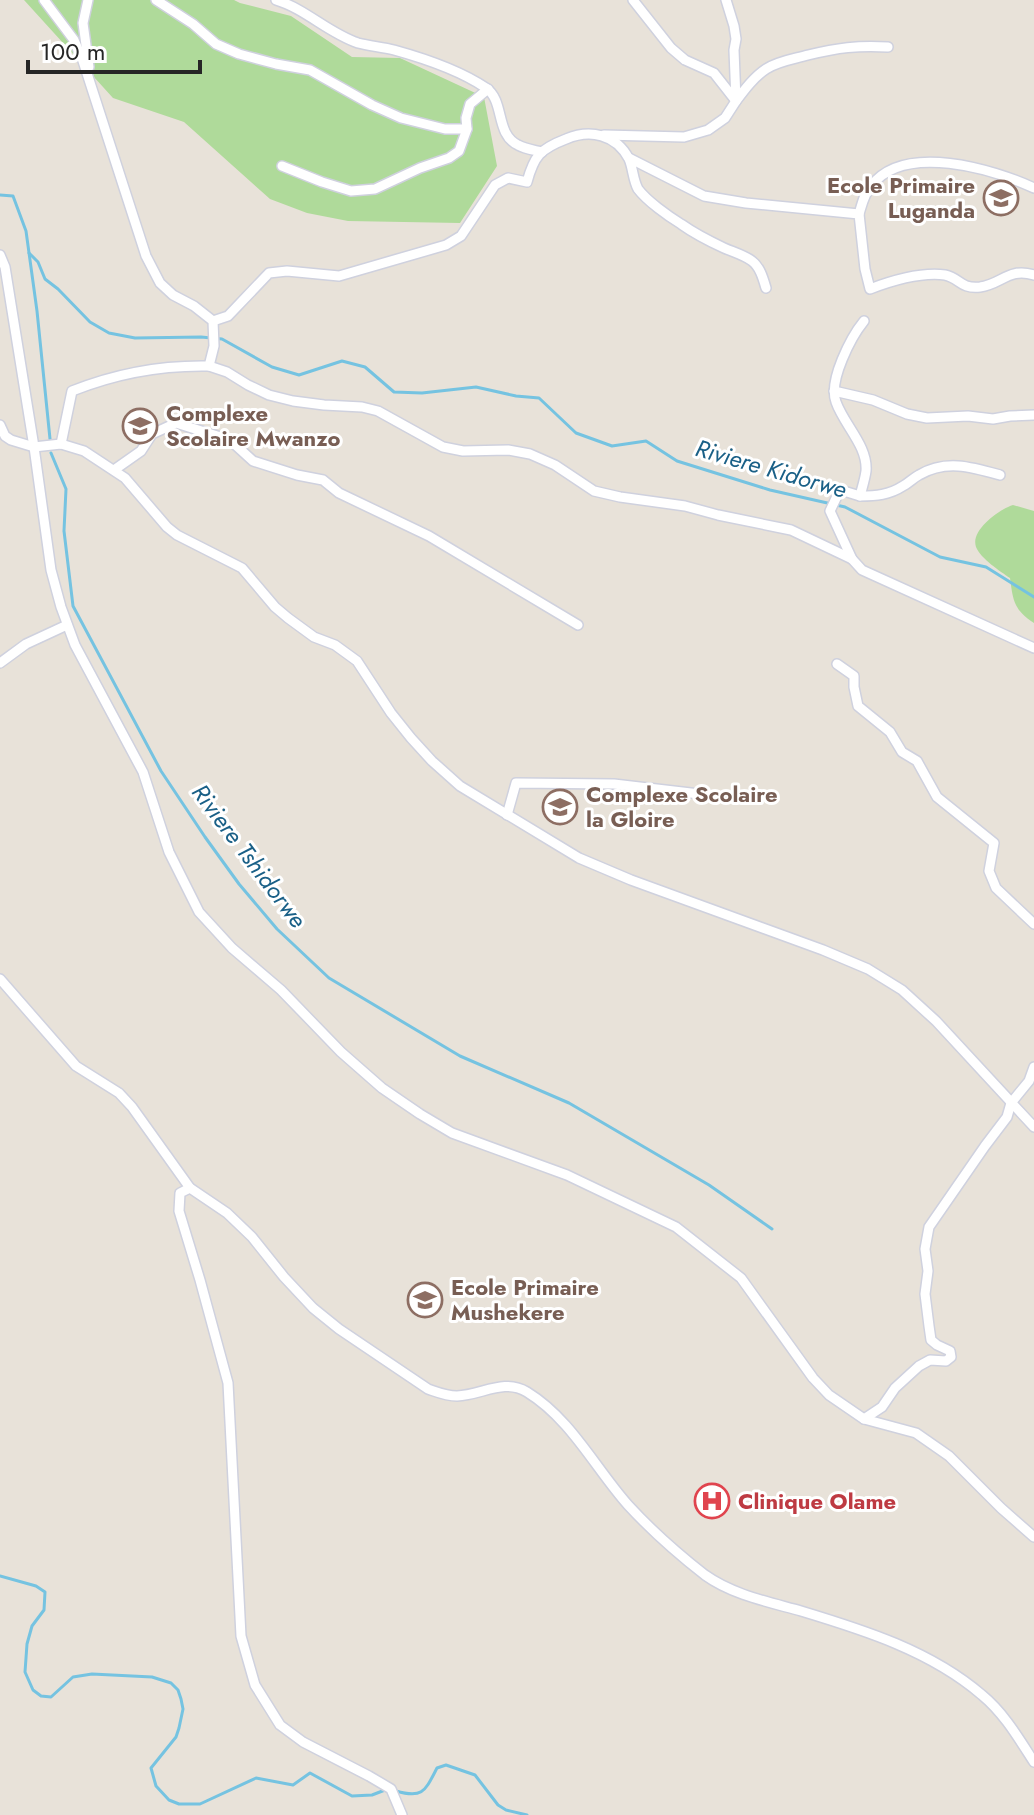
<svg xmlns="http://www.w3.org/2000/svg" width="1034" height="1815" font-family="Jost,sans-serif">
<rect width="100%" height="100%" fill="#e8e2d9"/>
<!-- green -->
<g fill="#afda9a">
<polygon points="24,0 234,0 240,3 291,16 352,57 400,58 484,97 497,166 460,223 348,221 307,213 270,199 184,122 113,98"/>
<path d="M 1013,505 L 1034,511 L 1034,623 C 1014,610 1013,601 1010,578 C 1000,571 981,559 976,547 C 970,530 1000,509 1013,505 Z"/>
</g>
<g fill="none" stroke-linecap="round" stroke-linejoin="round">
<!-- stream -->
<g stroke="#75c3e1" stroke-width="3">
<polyline points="0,195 13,196 26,231 37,311 50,439"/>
<polyline points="29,253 38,262 45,279 58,289 90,322 109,333 135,338 201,337 222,339 272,367 299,375 342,361 365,367 394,392 422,393 476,387 516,396 539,398 576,433 612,446 646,441 677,461 770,490 845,507 940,557 986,567 1034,597"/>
<polyline points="51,453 66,489 64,531 73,606 161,771 205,837 239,884 277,929 329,978 460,1056 569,1103 709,1185 772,1229"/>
<polyline points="0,1576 36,1586 45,1592 44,1610 32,1626 27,1644 25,1672 33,1690 41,1696 51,1697 73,1677 92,1674 152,1677 171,1683 178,1690 181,1699 183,1709 179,1728 176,1737 151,1768 156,1786 169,1800 179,1804 200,1804 256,1778 293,1785 310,1773 352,1796 372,1795 385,1790"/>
<path d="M 396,1791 C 423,1799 425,1791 437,1768 L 446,1765 L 475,1775 L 498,1805 L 506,1810 L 527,1815"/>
</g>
<!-- street casing -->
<g stroke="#cfd1de" stroke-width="12">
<g id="street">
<path d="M 44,0 L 74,40 L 83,61 L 146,256 L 160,283 L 173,295 L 194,306 L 213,321 L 214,346 L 209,366 C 161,365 117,373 72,391 L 61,444"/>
<polyline points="88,0 83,23 89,67"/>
<polyline points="156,0 193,24 216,44 239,54 276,64 310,70 372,105 401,118 445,129 467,129"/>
<path d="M 276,0 C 306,9 328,33 358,43 C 369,46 382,47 394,50 C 423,58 461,71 486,88 C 505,101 495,134 518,145 C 525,149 534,150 542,152"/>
<path d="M 633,0 L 671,48 L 685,60 L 714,73 L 736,101 C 745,89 754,77 766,69 C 778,61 794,59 808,55 C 837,48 858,45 888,47"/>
<polyline points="604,135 684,137 708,130 725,118 736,101 734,50 736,39 734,26 726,0"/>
<path d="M 629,158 L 704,196 L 746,203 L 859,214 L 865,269 L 870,289 C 891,281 922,272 945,275 C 960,278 960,289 980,287 C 1002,284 1009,267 1034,275"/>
<polyline points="282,166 322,182 351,191 375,189 420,168 449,158 459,151 467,129 466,118 470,104 488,89"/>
<path d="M 859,214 C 862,204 864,194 871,186 C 904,142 993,169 1034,188"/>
<polyline points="0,255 5,267 34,447 51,570 61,607 75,645 143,772 169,852 199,912 232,948 281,990 341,1052 382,1088 420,1114 452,1133 567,1175 676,1227 741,1278 813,1378 829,1395 864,1419 916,1433 949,1456 1001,1508 1034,1537"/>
<path d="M 213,321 L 228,316 L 269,273 L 287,271 L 339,276 L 446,245 L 461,236 L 495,185 L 508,178 L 527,182 C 534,156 540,149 566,139 C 590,129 616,134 629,159 C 633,168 633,180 638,189 C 647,201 668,216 681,224 C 695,234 709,241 724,248 C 733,252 744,255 752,261 C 760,267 763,278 766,288"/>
<path d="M 864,321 C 851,337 828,381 836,402 C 844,425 868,446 866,471 C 865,479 862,488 860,496 L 847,492 L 839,492 L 830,511 L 852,559 L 862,570 L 1034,648"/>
<polyline points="209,366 227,372 248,385 269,395 293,401 324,405 362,407 378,411 443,447 463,451 508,450 530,454 555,465 594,491 620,497 685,506 718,515 791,530 852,559"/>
<polyline points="834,391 873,400 907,414 927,418 968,416 993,419 1010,416 1034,415"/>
<polyline points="0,425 5,436 11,440 34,447 61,444 84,451 125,478 167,527 177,535 242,568 275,607 288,618 314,637 335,645 357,661 391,713 411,738 432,761 460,786 579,858 631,880 823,950 868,969 902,990 936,1021 1034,1127"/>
<polyline points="114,470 141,451 152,434 176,423 230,440 253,461 297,475 323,480 339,493 429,536 578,625"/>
<path d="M 860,496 C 876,496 889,495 903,486 C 909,483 913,478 919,475 C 946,459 972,467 1000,475"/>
<polyline points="0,663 26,644 67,625"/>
<polyline points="837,664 854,676 854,687 858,706 890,732 902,752 917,761 937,797 994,843 989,871 996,888 1034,924"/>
<polyline points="507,815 516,783 614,784 708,795"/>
<path d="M 0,979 L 76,1066 L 119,1093 L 132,1107 L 190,1188 L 227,1213 L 252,1237 L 284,1277 L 313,1308 L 339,1329 L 428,1389 C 437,1392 446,1396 457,1396 C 482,1395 504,1378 527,1392 C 571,1419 595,1468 628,1505 C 651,1530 678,1554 705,1575 C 733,1595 769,1602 801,1611 C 864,1630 931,1651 982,1695 C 1004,1713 1019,1739 1034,1762"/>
<polyline points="190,1188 180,1193 179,1211 200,1280 228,1383 241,1636 255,1685 280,1725 303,1742 369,1776 391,1789 402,1815"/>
<polyline points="864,1419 882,1407 895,1388 919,1366 930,1360 946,1361 951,1357 950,1351 937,1345 931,1340 929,1326 925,1294 928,1271 925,1249 929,1227 985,1146 1007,1117 1011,1103 1029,1081 1034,1067"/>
</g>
</g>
<!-- street -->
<use href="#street" stroke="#fff" stroke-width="9"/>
</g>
<!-- icons -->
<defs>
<g id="school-ring" transform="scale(1.8)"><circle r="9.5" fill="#fff" stroke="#8d6e63" stroke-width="1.5"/><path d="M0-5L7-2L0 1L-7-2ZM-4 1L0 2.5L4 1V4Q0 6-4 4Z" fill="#8d6e63"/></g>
<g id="hospital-ring" transform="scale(1.8)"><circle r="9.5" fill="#fff" stroke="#e0444e" stroke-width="1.5"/><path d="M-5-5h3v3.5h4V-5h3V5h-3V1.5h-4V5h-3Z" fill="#e0444e"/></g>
</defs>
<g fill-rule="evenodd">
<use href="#school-ring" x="1001" y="198"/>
<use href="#school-ring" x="140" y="426"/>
<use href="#school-ring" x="560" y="807"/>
<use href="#school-ring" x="425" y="1300"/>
<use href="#hospital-ring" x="712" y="1501"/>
</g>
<g text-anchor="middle" stroke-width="6" stroke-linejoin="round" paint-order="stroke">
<!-- education labels -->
<g font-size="22" font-weight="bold" fill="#785e54" stroke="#fff" text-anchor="start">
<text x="975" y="193" text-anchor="end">Ecole Primaire<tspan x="975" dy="25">Luganda</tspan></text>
<text x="166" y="421">Complexe<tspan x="166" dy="25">Scolaire Mwanzo</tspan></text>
<text x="586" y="802">Complexe Scolaire<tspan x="586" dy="25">la Gloire</tspan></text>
<text x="451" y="1295">Ecole Primaire<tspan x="451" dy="25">Mushekere</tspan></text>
</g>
<!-- health labels -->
<g font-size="22" font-weight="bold" fill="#be3a42" stroke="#fff" text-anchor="start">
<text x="738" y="1509">Clinique Olame</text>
</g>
<!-- water labels -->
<g font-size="24" font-style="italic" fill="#1a6087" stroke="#fff">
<text transform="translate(771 469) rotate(16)" y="8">Riviere Kidorwe</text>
<text transform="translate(249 856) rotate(53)" y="8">Riviere Tshidorwe</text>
</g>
</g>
<!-- scale -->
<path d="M28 60v12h172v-12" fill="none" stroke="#262626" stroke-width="4"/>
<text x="40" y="60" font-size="24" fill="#262626" stroke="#ffffff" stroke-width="6" paint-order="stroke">100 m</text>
</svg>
